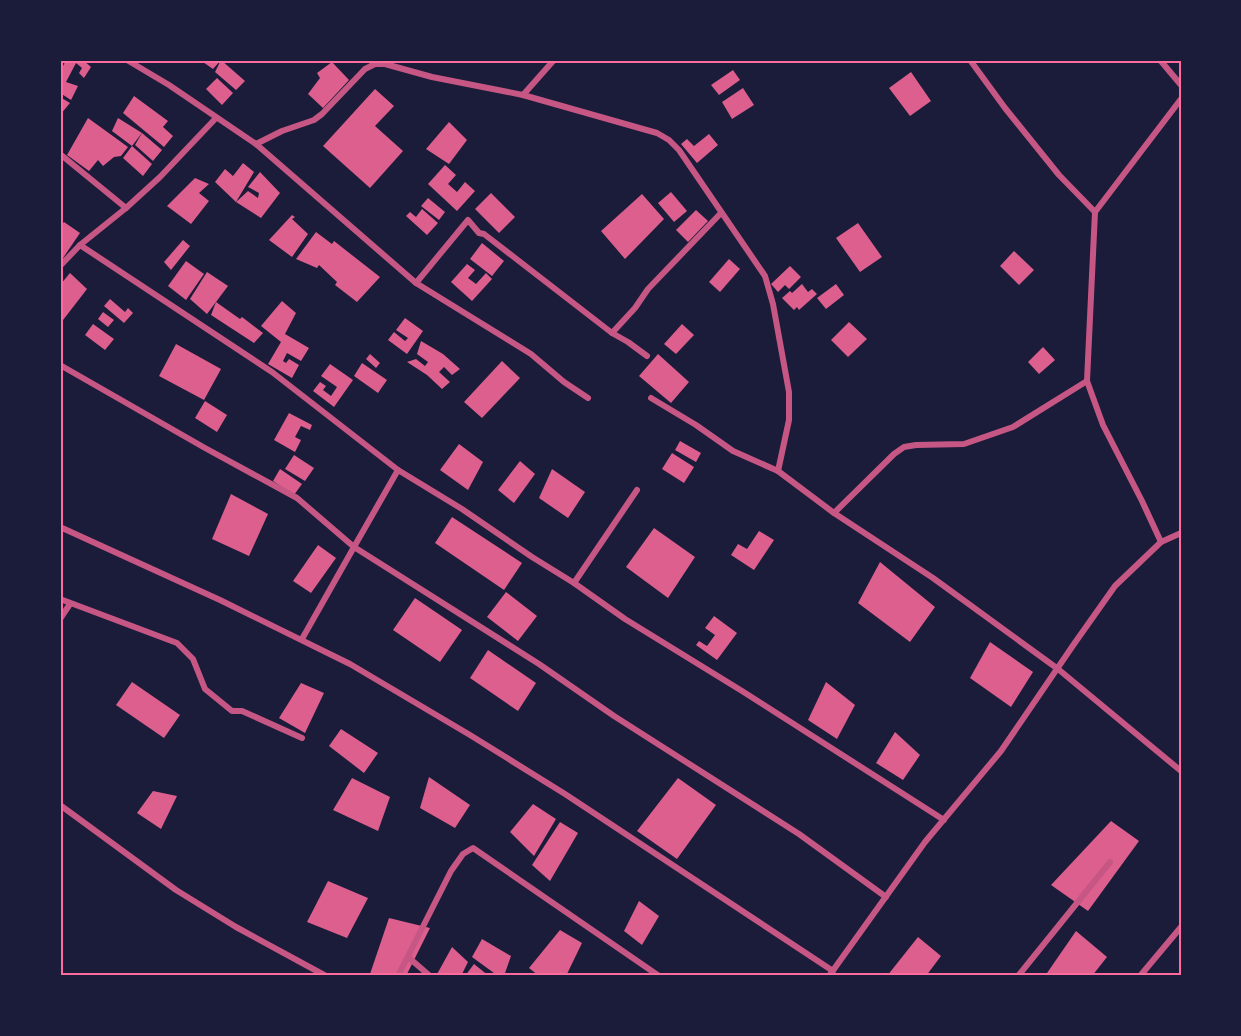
<svg xmlns="http://www.w3.org/2000/svg" width="1241" height="1036" font-family="'IBM Plex Sans',sans-serif">
<rect width="100%" height="100%" fill="#1b1b3a"/>
<!-- building -->
<g fill="#dd5f8e">
<polygon points="66,60 83,60 91,67 84,78 79,73 82,68 76,63 66,82 78,86 71,100 60,93 60,72"/>
<polygon points="200,60 221,60 245,81 236,90 215,72 221,60 213,69"/>
<polygon points="332,62 349,80 323,108 308,94 320,78 317,73"/>
<polygon points="733,70 740,80 719,95 711,85"/>
<polygon points="911,72 931,101 910,116 889,88"/>
<polygon points="217,78 233,93 222,105 206,89"/>
<polygon points="743,88 754,105 732,119 722,102"/>
<polygon points="375,89 394,106 375,126 403,151 370,188 323,146"/>
<polygon points="134,96 168,121 163,127 173,136 164,147 123,113"/>
<polygon points="60,97 70,103 60,115"/>
<polygon points="88,118 128,147 121,156 114,157 103,166 98,160 89,171 67,155"/>
<polygon points="118,118 142,133 132,146 112,131"/>
<polygon points="449,122 467,140 449,164 426,149"/>
<polygon points="142,133 162,150 153,161 135,145"/>
<polygon points="709,134 718,145 697,163 681,144 687,139 694,146"/>
<polygon points="132,146 152,164 143,176 123,158"/>
<polygon points="243,163 254,172 236,202 215,182 225,169 233,176"/>
<polygon points="445,165 456,175 448,184 457,192 465,182 475,191 457,211 428,184"/>
<polygon points="260,172 280,193 261,218 236,202 248,191 258,198 259,193 248,187"/>
<polygon points="195,178 209,184 199,193 209,201 191,224 167,206"/>
<polygon points="671,192 687,211 674,222 658,203"/>
<polygon points="491,193 515,217 499,233 475,209"/>
<polygon points="642,194 664,219 625,259 601,231"/>
<polygon points="428,198 445,212 439,220 421,206"/>
<polygon points="422,209 438,223 427,235 406,216 410,212 416,217"/>
<polygon points="696,210 708,221 688,242 676,230"/>
<polygon points="292,215 295,217 292,219 308,234 292,257 269,240"/>
<polygon points="64,222 80,233 61,261 60,259 60,227"/>
<polygon points="858,223 882,257 860,272 836,238"/>
<polygon points="316,232 332,244 334,241 380,277 357,302 335,285 337,282 319,265 317,268 296,259"/>
<polygon points="183,240 190,246 171,270 164,262"/>
<polygon points="482,243 504,261 492,276 470,259"/>
<polygon points="1014,251 1034,270 1019,285 1000,266"/>
<polygon points="729,259 740,269 720,292 709,282"/>
<polygon points="186,261 204,274 186,300 168,286"/>
<polygon points="467,264 475,270 468,278 476,284 486,273 492,279 472,301 451,282"/>
<polygon points="790,266 801,277 789,289 785,285 778,292 771,284"/>
<polygon points="207,272 228,286 207,314 190,299"/>
<polygon points="70,273 87,289 60,324 60,285"/>
<polygon points="802,284 808,292 812,289 817,294 799,310 797,307 794,310 782,298 790,291 792,293"/>
<polygon points="836,284 844,295 826,309 817,298"/>
<polygon points="110,299 125,312 128,308 133,313 124,323 104,306"/>
<polygon points="282,301 296,313 285,334 309,348 301,361 287,353 283,361 286,363 289,359 299,365 292,378 268,364 281,342 261,326"/>
<polygon points="216,302 240,319 242,317 263,333 254,343 211,315"/>
<polygon points="103,312 114,320 108,327 98,319"/>
<polygon points="405,318 423,331 407,354 388,340 394,332 405,341 408,338 396,330"/>
<polygon points="849,322 867,339 848,357 831,340"/>
<polygon points="93,324 114,339 105,350 85,335"/>
<polygon points="682,324 694,335 676,354 664,344"/>
<polygon points="421,341 443,354 460,369 452,375 444,367 439,372 450,382 442,389 427,375 407,362 416,359 425,366 428,362 417,354"/>
<polygon points="176,344 221,369 204,400 159,376"/>
<polygon points="1043,347 1055,360 1039,374 1028,362"/>
<polygon points="370,354 380,363 376,368 366,359"/>
<polygon points="658,354 689,382 671,403 639,376"/>
<polygon points="502,361 520,378 482,418 464,402"/>
<polygon points="362,363 387,380 378,393 354,376"/>
<polygon points="330,364 353,380 334,407 313,391 320,382 326,386 323,390 331,396 337,387 321,376"/>
<polygon points="205,401 227,415 217,432 195,418"/>
<polygon points="289,413 312,425 310,430 301,426 295,437 301,440 295,452 274,440"/>
<polygon points="680,441 701,453 696,462 675,450"/>
<polygon points="459,444 483,462 468,490 440,470"/>
<polygon points="672,453 694,467 684,483 662,469"/>
<polygon points="294,455 314,468 305,481 285,469"/>
<polygon points="520,461 535,474 514,503 498,490"/>
<polygon points="280,469 302,484 294,495 273,481"/>
<polygon points="552,469 585,492 568,518 539,498"/>
<polygon points="231,494 268,514 249,556 212,539"/>
<polygon points="452,517 522,563 504,590 435,543"/>
<polygon points="654,528 695,557 668,598 626,567"/>
<polygon points="759,531 774,540 754,570 731,555 738,544 747,549"/>
<polygon points="318,545 336,558 311,593 293,581"/>
<polygon points="880,562 935,607 910,642 858,603"/>
<polygon points="506,592 537,616 518,641 487,617"/>
<polygon points="415,598 462,630 440,662 393,630"/>
<polygon points="714,616 737,633 717,660 696,645 699,641 707,646 715,635 705,628"/>
<polygon points="990,642 1033,672 1011,707 970,678"/>
<polygon points="488,650 536,683 518,711 470,678"/>
<polygon points="132,682 180,715 164,738 116,705"/>
<polygon points="826,682 855,705 837,739 808,720"/>
<polygon points="301,683 324,693 305,733 279,718"/>
<polygon points="341,729 378,753 364,773 329,746"/>
<polygon points="895,732 920,755 903,780 876,763"/>
<polygon points="429,777 470,805 455,828 420,808"/>
<polygon points="352,778 390,797 378,831 333,810"/>
<polygon points="678,778 716,805 677,859 637,831"/>
<polygon points="153,791 177,796 161,829 137,813"/>
<polygon points="533,804 556,819 534,856 510,832"/>
<polygon points="1111,821 1139,841 1088,911 1051,885"/>
<polygon points="560,822 578,833 550,881 532,865"/>
<polygon points="328,881 368,898 347,938 307,922"/>
<polygon points="639,901 659,916 642,945 624,931"/>
<polygon points="389,918 430,928 406,976 373,976 370,974"/>
<polygon points="560,930 582,943 566,976 539,976 529,968"/>
<polygon points="1076,931 1107,957 1092,976 1045,976"/>
<polygon points="918,937 941,956 926,976 887,976"/>
<polygon points="482,939 511,956 504,976 498,976 472,957"/>
<polygon points="452,947 468,962 461,976 436,976"/>
<polygon points="474,964 489,976 465,976"/>
</g>
<g fill="none" stroke-linecap="round" stroke-linejoin="round">
<!-- minor -->
<g stroke="#c65784" stroke-width="6">
<polyline points="127,60 169,85 256,144 416,283 531,354 564,382 588,398"/>
<polyline points="970,60 1005,108 1059,175 1095,212"/>
<polyline points="1160,60 1181,85"/>
<polyline points="523,95 554,60"/>
<polyline points="256,144 282,131 314,120 322,114 365,69 375,64 385,64 432,77 523,95 657,133 669,140 679,150 765,276 773,304 789,392 789,420 778,471"/>
<polyline points="60,154 126,208"/>
<polyline points="80,245 272,372 398,470 462,509 532,557 574,583 625,619 742,691 944,820"/>
<polyline points="60,266 80,245 126,208 160,177 216,118"/>
<polyline points="416,283 468,220 479,233 484,234 612,333"/>
<polyline points="647,356 628,342 612,333 635,308 648,289 721,213"/>
<polyline points="60,365 205,448 297,498 354,547 302,639"/>
<polyline points="651,398 696,425 733,451 778,471 834,513 933,578 1058,669 1181,771"/>
<polyline points="398,470 354,547 539,664 614,716 799,834 886,897"/>
<polyline points="834,513 894,454 904,447 916,445 964,444 1013,427 1087,381"/>
<polyline points="60,527 220,600 350,664 470,735 565,794 833,971"/>
<polyline points="1161,542 1142,501 1103,425 1087,381 1095,212 1181,99"/>
<polyline points="574,583 637,490"/>
<polyline points="60,599 177,643 193,659 205,689 232,711 242,711 302,738"/>
<polyline points="60,619 70,604"/>
<polyline points="60,805 176,890 236,927 326,976"/>
<polyline points="408,957 430,976"/>
<polyline points="398,976 451,871 463,854 473,848 659,976"/>
<polyline points="829,976 925,842 1001,751 1074,644 1115,586 1161,542 1181,533"/>
<polyline points="1018,976 1110,862"/>
<polyline points="1140,976 1181,927"/>
</g>
</g>
<!-- border -->
<rect width="1241" height="1036" fill="none" stroke="#1b1b3a" stroke-width="123"/>
<rect x="62" y="62" width="1118" height="912" fill="none" stroke="#ff6b9d" stroke-width="2"/>
</svg>
